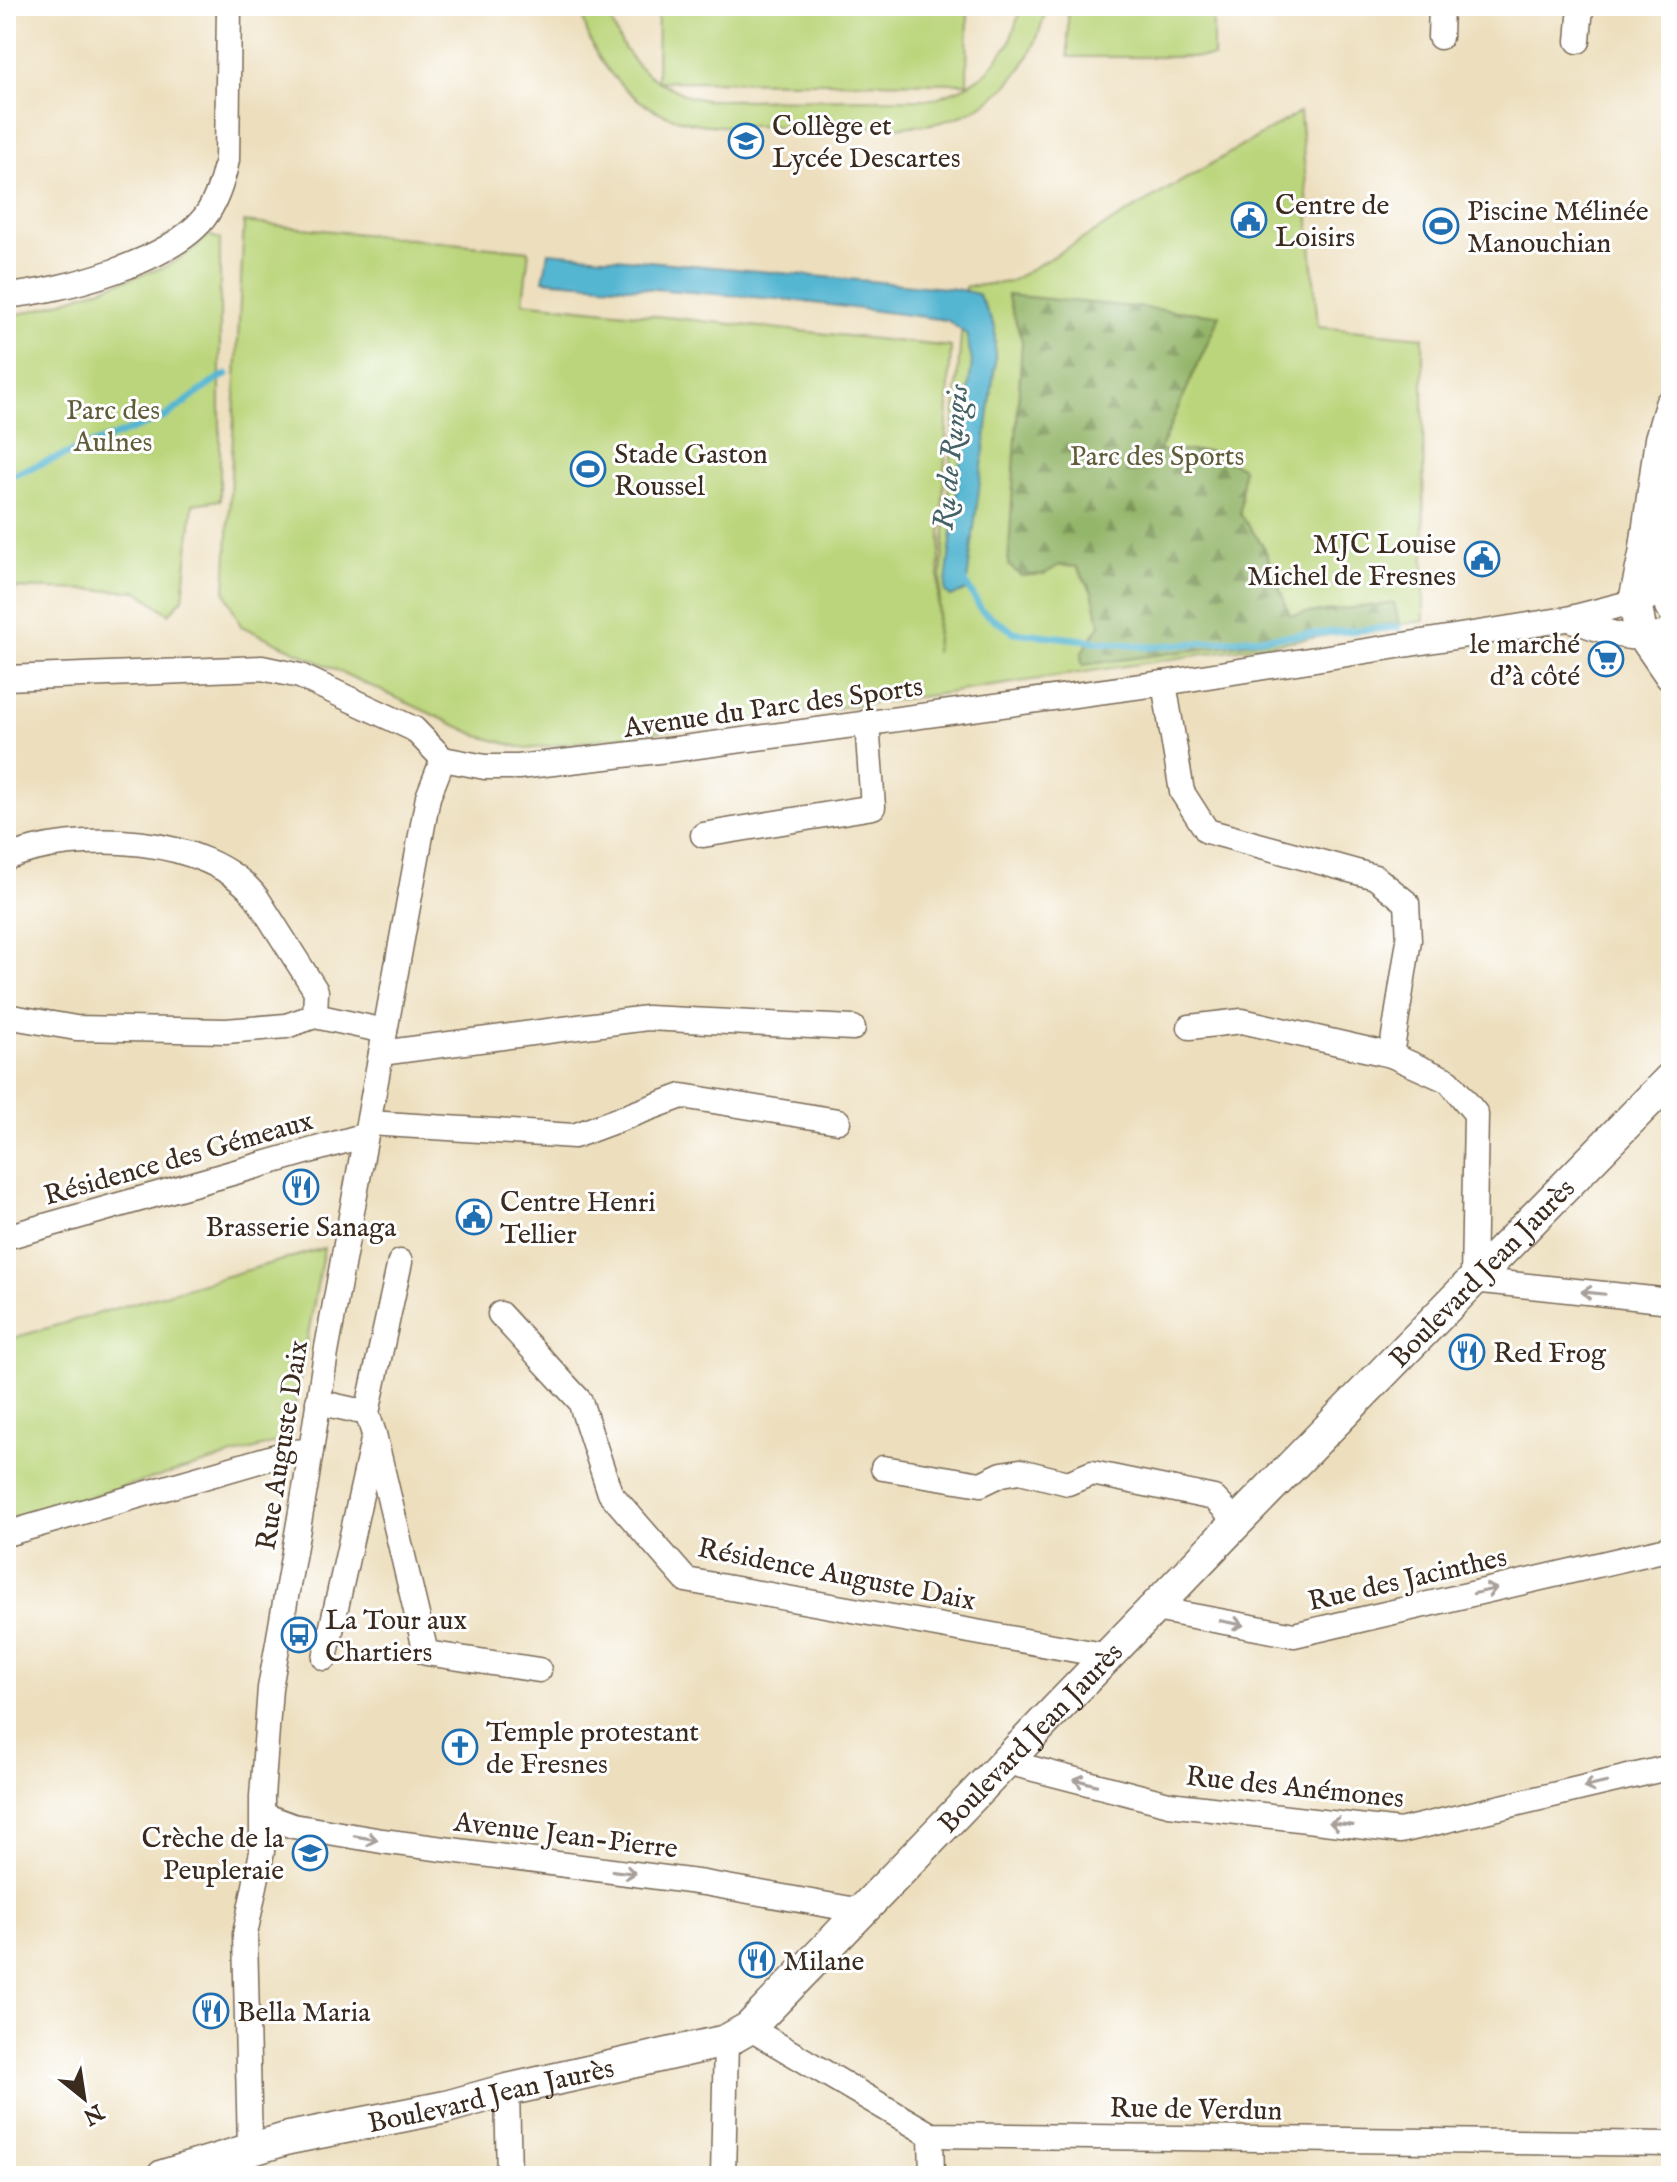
<svg xmlns="http://www.w3.org/2000/svg" width="1677" height="2182" font-family="'IM FELL English',serif">
<defs>
<pattern id="forest-firs" width="22" height="20" patternUnits="userSpaceOnUse" patternTransform="scale(2)"><rect width="22" height="20" fill="#94b66b"/><path d="M5 1l3.5 6h-7zM16 11l3.5 6h-7z" fill="#7a9457"/></pattern>
</defs>
<rect width="100%" height="100%" fill="#fff"/>
<filter id="ink" filterUnits="userSpaceOnUse"><feTurbulence type="fractalNoise" baseFrequency=".0125" numOctaves="2"/><feDisplacementMap in="SourceGraphic" scale="16" xChannelSelector="R" yChannelSelector="G"/><feConvolveMatrix kernelMatrix="1 2 1 2 8 2 1 2 1" color-interpolation-filters="sRGB"/></filter>
<filter id="wash" filterUnits="userSpaceOnUse"><feTurbulence type="fractalNoise" baseFrequency=".006" numOctaves="4" result="noise"/><feDisplacementMap in="SourceGraphic" scale="32" xChannelSelector="R" yChannelSelector="G"/><feGaussianBlur stdDeviation="1.8" result="paint"/><feColorMatrix in="noise" values="0 0 0 0 0 0 0 0 0 0 0 0 0 0 0 0 0 1.4 0 .05"/><feComposite in="paint" operator="in"/></filter>
<g filter="url(#wash)">
<rect width="100%" height="100%" fill="#eddfbe"/>
<!-- green -->
<g fill="#bbd57b" stroke="#7b804c" stroke-width="2">
<path d="M 582,6 L 607,6 C 615,37 629,63 657,81 L 658,6 L 968,6 L 967,83 L 657,81 L 690,97 L 706,100 L 934,99 L 962,88 L 987,72 L 1009,44 L 1022,6 L 1046,6 C 1036,62 999,109 941,122 C 910,129 875,126 843,126 C 802,126 761,126 720,126 C 703,125 687,123 671,117 C 626,101 585,54 582,6 Z"/>
<rect x="1068" y="6" width="145" height="51"/>
<polygon points="1300,112 1318,327 1423,337 1424,621 933,695 527,749 479,736 241,626 225,592 244,222 529,251 523,302 951,347 935,653 965,287 1009,282"/>
<polygon points="208,235 220,239 220,500 193,504 183,598 169,614 138,591 6,588 6,317 43,308 167,266 196,248"/>
<polygon points="324,1248 289,1439 6,1521 6,1340"/>
</g>
<!-- forest -->
<polygon fill="url(#forest-firs)" stroke="#687044" stroke-width="2" points="1007,295 1220,315 1159,451 1211,451 1243,468 1240,514 1264,547 1290,615 1394,603 1399,623 1082,665 1081,654 1100,625 1092,592 1077,567 1060,565 1044,574 1021,576 1008,565 1022,341"/>
<!-- water -->
<polygon fill="#54b6d2" stroke="#487078" stroke-width="2" points="549,252 956,289 978,294 995,327 995,365 966,590 951,597 945,592 972,361 966,334 947,320 790,300 543,280"/>
<g fill="none" stroke-linecap="round" stroke-linejoin="round">
<!-- stream -->
<g stroke="#54b6d2" stroke-width="7">
<polyline points="6,477 165,417 219,378 227,375"/>
<polyline points="962,577 982,611 1014,632 1148,647 1398,627"/>
</g>
</g>
</g>
<g filter="url(#ink)">
<g fill="none" stroke-linecap="round" stroke-linejoin="round">
<!-- minor casing -->
<g stroke="#796956" stroke-width="27">
<g id="minor">
<polyline points="1440,37 1441,6"/>
<polyline points="1578,41 1581,6"/>
<path d="M 6,296 C 62,291 169,262 204,218 C 217,201 223,180 227,160 L 229,6"/>
<path d="M 1569,619 C 1598,628 1645,651 1671,628"/>
<polyline points="6,678 262,668 300,676 414,729 443,759 485,767 518,767 676,749 1164,683 1567,619 1648,598"/>
<polyline points="1164,683 1182,792 1207,831 1375,877 1407,903 1409,940 1391,1055"/>
<polyline points="703,835 873,807 867,722"/>
<path d="M 6,858 C 76,830 208,834 257,898 L 316,991 L 315,1016"/>
<polyline points="6,1016 76,1028 226,1031 286,1026 315,1016 385,1031"/>
<polyline points="1190,1027 1242,1021 1391,1055 1449,1081 1476,1114 1473,1280 1671,1301"/>
<polyline points="381,1053 647,1018 853,1028"/>
<polyline points="369,1123 574,1136 682,1096 838,1121"/>
<polyline points="6,1237 366,1135"/>
<polyline points="400,1262 367,1413 374,1434 426,1653 539,1670"/>
<polyline points="500,1314 580,1401 610,1493 686,1580 1109,1656"/>
<polyline points="318,1402 367,1413"/>
<polyline points="883,1468 981,1484 1002,1474 1020,1471 1068,1483 1092,1473 1214,1498 1237,1522"/>
<polyline points="6,1534 290,1452 311,1451"/>
<polyline points="1155,1609 1294,1635 1671,1548"/>
<polyline points="325,1658 373,1440"/>
<polyline points="1007,1762 1169,1804 1400,1831 1671,1767"/>
<polyline points="263,1815 293,1826 382,1841 704,1883 862,1911"/>
<polyline points="749,2028 931,2135 1671,2144"/>
<polyline points="507,2090 509,2176"/>
<polyline points="931,2135 932,2176"/>
<polyline points="250,2148 245,1934 262,1852 262,1797 270,1688 306,1483 326,1353 428,797 443,759"/>
<polyline points="723,2176 726,2041"/>
</g>
</g>
<!-- tertiary casing -->
<g stroke="#796956" stroke-width="35">
<g id="tertiary">
<polyline points="1671,405 1661,439 1645,555 1635,601 1640,630 1671,675"/>
<path d="M 1665,531 C 1661,557 1664,581 1671,606"/>
<path id="s1" d="M 163,2176 L 289,2138 L 446,2107 L 507,2090 L 726,2041 L 749,2028 L 1237,1522 L 1671,1078"/>
</g>
</g>
<!-- minor -->
<use href="#minor" stroke="#fff" stroke-width="24"/>
<!-- tertiary -->
<use href="#tertiary" stroke="#fff" stroke-width="32"/>
</g>
<!-- one-way arrows -->
<defs><path id="oneway-shaft" d="M-6 0H5M1.5-3L5.5 0L1.5 3" fill="none" stroke-width="1.6" stroke-linecap="round" stroke-linejoin="round" transform="scale(2)"/></defs>
<g stroke="#a79f9a">
<use href="#oneway-shaft" transform="translate(1593 1293) rotate(-174)"/>
<use href="#oneway-shaft" transform="translate(1485 1591) rotate(-13)"/>
<use href="#oneway-shaft" transform="translate(1232 1623) rotate(11)"/>
<use href="#oneway-shaft" transform="translate(1085 1782) rotate(-165)"/>
<use href="#oneway-shaft" transform="translate(1595 1785) rotate(167)"/>
<use href="#oneway-shaft" transform="translate(1341 1824) rotate(-173)"/>
<use href="#oneway-shaft" transform="translate(366 1838) rotate(10)"/>
<use href="#oneway-shaft" transform="translate(624 1872) rotate(7)"/>
</g>
</g>
<!-- icons -->
<defs>
<g id="school-ring" transform="scale(1.8)"><circle r="9.5" fill="#fff" stroke="#1f6fb2" stroke-width="1.5"/><path d="M0-5L7-2L0 1L-7-2ZM-4 1L0 2.5L4 1V4Q0 6-4 4Z" fill="#1f6fb2"/></g>
<g id="civic-ring" transform="scale(1.8)"><circle r="9.5" fill="#fff" stroke="#1f6fb2" stroke-width="1.5"/><path d="M-.6-6.5H3V-4.5H.6V-3L4-1V1h2V6H-6V1h2V-1L-.6-3ZM-1.2 2.5V6h2.4V2.5Z" fill="#1f6fb2"/></g>
<g id="stadium-ring" transform="scale(1.8)"><circle r="9.5" fill="#fff" stroke="#1f6fb2" stroke-width="1.5"/><path d="M0-5a6.5 5 0 1 0 0 10a6.5 5 0 1 0 0-10ZM-3.5-1.8h7v3.6h-7Z" fill="#1f6fb2"/></g>
<g id="supermarket-ring" transform="scale(1.8)"><circle r="9.5" fill="#fff" stroke="#1f6fb2" stroke-width="1.5"/><path d="M-6-5.5h2.5l.6 2H6L4.5 2H-2.5L-4.4-4H-6ZM-1.5 3.2a1.3 1.3 0 1 0 .1 0ZM3 3.2a1.3 1.3 0 1 0 .1 0Z" fill="#1f6fb2"/></g>
<g id="restaurant-ring" transform="scale(1.8)"><circle r="9.5" fill="#fff" stroke="#1f6fb2" stroke-width="1.5"/><path d="M-5-6h1v4h1v-4h1v4h1v-4h1v5L-1.5 .5V6h-2V.5L-5-1ZM5-6V6H3V1.5H1.5Q1.5-4 5-6Z" fill="#1f6fb2"/></g>
<g id="bus-ring" transform="scale(1.8)"><circle r="9.5" fill="#fff" stroke="#1f6fb2" stroke-width="1.5"/><path d="M-5-6H5V4H4V6H2V4H-2V6H-4V4H-5ZM-3.5-4V0h7V-4ZM-3.5 1.2v1.5H-2V1.2ZM2 1.2v1.5H3.5V1.2Z" fill="#1f6fb2"/></g>
<g id="church-ring" transform="scale(1.8)"><circle r="9.5" fill="#fff" stroke="#1f6fb2" stroke-width="1.5"/><path d="M-1.2-6h2.4v3.5h3.3v2.4h-3.3V6h-2.4V-.1h-3.3v-2.4h3.3Z" fill="#1f6fb2"/></g>
</defs>
<g fill-rule="evenodd">
<use href="#school-ring" x="746" y="141"/>
<use href="#civic-ring" x="1249" y="220"/>
<use href="#stadium-ring" x="1441" y="226"/>
<use href="#stadium-ring" x="588" y="469"/>
<use href="#civic-ring" x="1482" y="559"/>
<use href="#supermarket-ring" x="1606" y="659"/>
<use href="#restaurant-ring" x="301" y="1187"/>
<use href="#civic-ring" x="474" y="1217"/>
<use href="#restaurant-ring" x="1467" y="1352"/>
<use href="#bus-ring" x="299" y="1635"/>
<use href="#church-ring" x="460" y="1747"/>
<use href="#school-ring" x="310" y="1853"/>
<use href="#restaurant-ring" x="757" y="1960"/>
<use href="#restaurant-ring" x="211" y="2011"/>
</g>
<g text-anchor="middle" stroke-width="6" stroke-linejoin="round" paint-order="stroke">
<!-- poi labels -->
<g font-size="28" fill="#3b2a1e" stroke="#fff" text-anchor="start">
<text x="772" y="135">Collège et<tspan x="772" dy="32">Lycée Descartes</tspan></text>
<text x="1275" y="214">Centre de<tspan x="1275" dy="32">Loisirs</tspan></text>
<text x="1467" y="220">Piscine Mélinée<tspan x="1467" dy="32">Manouchian</tspan></text>
<text x="614" y="463">Stade Gaston<tspan x="614" dy="32">Roussel</tspan></text>
<text x="1456" y="553" text-anchor="end">MJC Louise<tspan x="1456" dy="32">Michel de Fresnes</tspan></text>
<text x="1580" y="653" text-anchor="end">le marché<tspan x="1580" dy="32">d'à côté</tspan></text>
<text x="500" y="1211">Centre Henri<tspan x="500" dy="32">Tellier</tspan></text>
<text x="301" y="1236" text-anchor="middle">Brasserie Sanaga</text>
<text x="1493" y="1362">Red Frog</text>
<text x="325" y="1629">La Tour aux<tspan x="325" dy="32">Chartiers</tspan></text>
<text x="486" y="1741">Temple protestant<tspan x="486" dy="32">de Fresnes</tspan></text>
<text x="284" y="1847" text-anchor="end">Crèche de la<tspan x="284" dy="32">Peupleraie</tspan></text>
<text x="783" y="1970">Milane</text>
<text x="237" y="2021">Bella Maria</text>
</g>
<!-- park labels -->
<g font-size="28" fill="#615d3a" stroke="#fff">
<text x="113" y="419">Parc des<tspan x="113" dy="32">Aulnes</tspan></text>
<text x="1157" y="465">Parc des Sports</text>
</g>
<!-- street labels -->
<g font-size="28" fill="#3b2a1e" stroke="#fff">
<text transform="translate(773 706) rotate(-8)" y="10">Avenue du Parc des Sports</text>
<text transform="translate(178 1157) rotate(-16)" y="10">Résidence des Gémeaux</text>
<text dy="10" stroke="none"><textPath href="#s1" startOffset="1658">Boulevard Jean Jaurès</textPath></text>
<text transform="translate(281 1445) rotate(-81)" y="10">Rue Auguste Daix</text>
<text transform="translate(837 1573) rotate(11)" y="10">Résidence Auguste Daix</text>
<text transform="translate(1407 1578) rotate(-13)" y="10">Rue des Jacinthes</text>
<text dy="10" stroke="none"><textPath href="#s1" startOffset="1010">Boulevard Jean Jaurès</textPath></text>
<text transform="translate(1295 1786) rotate(6)" y="10">Rue des Anémones</text>
<text transform="translate(566 1834) rotate(7)" y="10">Avenue Jean-Pierre</text>
<text dy="10" stroke="none"><textPath href="#s1" startOffset="338">Boulevard Jean Jaurès</textPath></text>
<text transform="translate(1196 2108) rotate(1)" y="10">Rue de Verdun</text>
</g>
<!-- water labels -->
<g font-size="30" font-style="italic" fill="#456266" stroke="#fff">
<text transform="translate(950 457) rotate(-84)" y="10">Ru de Rungis</text>
</g>
</g>
<!-- margin -->
<rect width="1677" height="2182" fill="none" stroke="#fff" stroke-width="32"/>
<!-- north arrow -->
<g transform="translate(84 2098) rotate(150)" stroke="#ffffff" stroke-width="6" paint-order="stroke">
<path d="M0-6L14 30L0 20L-14 30Z" fill="#3b2a1e"/>
<text y="-12" font-size="22" font-weight="bold" text-anchor="middle" fill="#3b2a1e">N</text>
</g>
</svg>
